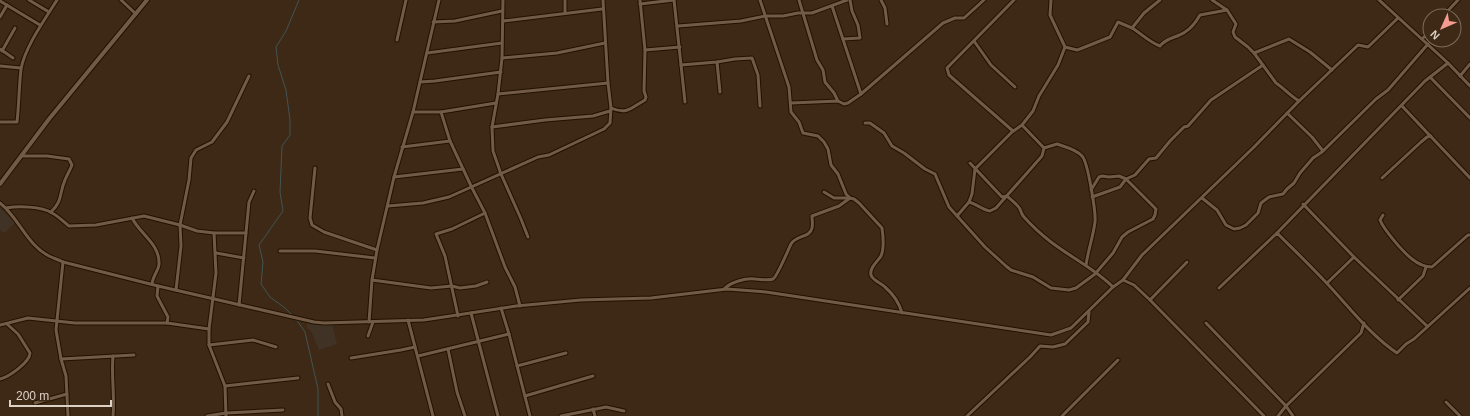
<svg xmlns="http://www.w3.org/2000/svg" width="1470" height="416" font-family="Helvetica,sans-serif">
<rect width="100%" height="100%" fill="#3d2916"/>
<!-- commercial -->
<g fill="#413226">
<polygon points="0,207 15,223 4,233 0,230"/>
<polygon points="307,323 332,324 337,344 319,350 311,331 307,328"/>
</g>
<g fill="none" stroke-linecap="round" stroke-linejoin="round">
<!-- stream -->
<g stroke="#425453" stroke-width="1">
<polyline points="292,315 285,308 270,297 261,284 263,262 259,245 283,211 280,192 282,146 290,135 290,120 286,90 278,65 276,47 286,31 299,0"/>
<polyline points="296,319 305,332 318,389 318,416"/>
</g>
<!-- street casing -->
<g stroke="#231101" stroke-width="5">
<g id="street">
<polyline points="29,0 49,12"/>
<polyline points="121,0 136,14"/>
<polyline points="503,0 502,58 498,94 492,127 493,151 501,174 521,219 528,237"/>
<polyline points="674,0 685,102"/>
<path d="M 760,0 L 789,87 L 791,112 L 799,122 L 803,133 L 818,136 L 824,142 L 828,149 L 831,165 L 838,174 L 846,194 L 850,198 L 854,199 L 859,203 L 882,228 C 883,235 884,249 881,256 C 878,261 869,268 871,275 C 872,280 881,283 885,287 C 893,294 899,302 902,313"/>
<polyline points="799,0 817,60 823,70 825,82 834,93 838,101"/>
<polyline points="881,0 885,8 887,24"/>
<polyline points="1051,0 1050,15 1065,47 1077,50 1080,49 1110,37 1118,22 1132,28 1144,13 1160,0"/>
<path d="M 1212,0 L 1227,10 L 1236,24 L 1233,32 L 1235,37 L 1248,47 L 1254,53 L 1276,83 C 1285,89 1289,95 1299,101"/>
<polyline points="1379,0 1448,63 1470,86"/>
<polyline points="0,1 40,25"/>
<polyline points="640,4 674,0"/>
<polyline points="832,6 861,94"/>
<polyline points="565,13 565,0"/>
<polyline points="1443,16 1458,0"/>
<polyline points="0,17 7,5"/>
<polyline points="503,21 602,9"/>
<polyline points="433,22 455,21 502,11"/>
<polyline points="678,26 741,21 765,16 783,16 798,13 812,13 847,0"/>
<path d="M 1132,28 C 1142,34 1149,42 1160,46 C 1167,37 1177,38 1185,32 C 1192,28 1196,22 1200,15 L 1227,10"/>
<polyline points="843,39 860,38 858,25 852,11 850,0"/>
<polyline points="1422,39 1430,31"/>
<polyline points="397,40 406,0"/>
<polyline points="974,41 991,65 1015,87"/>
<polyline points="0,49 13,58"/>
<polyline points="645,50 680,47"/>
<polyline points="2,51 15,28"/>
<polyline points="427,53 502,43"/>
<polyline points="1254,53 1289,39 1310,52 1332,70"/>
<polyline points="502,58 557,53 605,43"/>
<polyline points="717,62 720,92"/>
<polyline points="681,65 717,62 735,59 752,58 758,75 760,106"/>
<polyline points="0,66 21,68"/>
<polyline points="1460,76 1470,64"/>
<polyline points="1430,77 1470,118"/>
<polyline points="420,82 435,81 501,72"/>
<polyline points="498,94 608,83"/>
<polyline points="791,103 838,101 844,104 848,103 861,94 943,23 955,18 964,18 984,0"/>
<polyline points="1402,106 1470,178"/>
<path d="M 611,108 C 627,115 631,108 645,100 L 646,97 L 644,91 L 645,50 L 640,0"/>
<polyline points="413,112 441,112 496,103"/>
<polyline points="441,112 450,141 472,188 485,213 505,267 515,287 520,306"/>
<polyline points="1287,113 1312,137 1323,151"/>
<path d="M 0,122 L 17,122 C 19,105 19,86 21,69 C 25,47 45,19 57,0"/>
<polyline points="865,123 870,123 884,133 892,146 904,153 925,169 935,174 949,207 985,247 1006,266 1011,270 1033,277 1051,288 1069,290 1076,288 1095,274 1113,253 1122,237 1128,232 1153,219 1155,215 1156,209 1126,179 1119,176 1109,177 1102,176 1099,177 1091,190"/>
<path d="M 1022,125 L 1044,148 L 1057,144 C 1065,147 1076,149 1082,156 C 1088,162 1096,213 1095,222 C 1093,237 1088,251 1086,265"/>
<polyline points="492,127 545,120 593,116 610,111"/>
<polyline points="1013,131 949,75 947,68 1014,0"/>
<polyline points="402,147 450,141"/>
<path d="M 21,156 L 47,156 L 69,159 L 72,165 C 70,170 67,175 65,180 C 59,193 63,201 51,212"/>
<path d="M 970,163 L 1002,197 L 1007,196 C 1011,200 1017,204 1020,209 C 1021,212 1022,215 1024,217 C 1032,226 1042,235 1051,242 C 1072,258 1095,269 1113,287"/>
<polyline points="315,168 310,218 312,225 324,232 377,250"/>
<polyline points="394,177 463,169"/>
<polyline points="1382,178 1421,142 1427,137 1431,136"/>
<polyline points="824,192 834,198 850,198"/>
<polyline points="1092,197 1120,187 1126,179 1135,175 1149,159 1156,158 1170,141 1184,127 1188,126 1211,100 1263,65"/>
<polyline points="1202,198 1217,210 1226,225 1234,229 1240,228 1246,225 1258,213 1261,203 1269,197 1283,194 1287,189 1294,183 1300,173 1313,158 1322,152 1376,99 1388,90 1428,44"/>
<path d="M 969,202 C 977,204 982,210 990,211 L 996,208 L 1042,156 L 1044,148"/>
<path d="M 0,203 C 19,218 27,245 49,256 C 53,258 59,260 63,262 L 158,286 L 314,322 L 324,323 L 424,320 L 516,306 L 581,300 L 651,298 L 727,289 L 766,292 L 1051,335 L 1071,328 L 1113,287 L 1123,280 L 1134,285 L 1150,300 L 1264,416"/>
<polyline points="1303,204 1354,257 1427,326"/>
<polyline points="388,206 423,203 449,197 538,157 549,155 604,129 610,123 611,108 608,83 603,0"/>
<path d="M 6,208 C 18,206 41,206 52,213 C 58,216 64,222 69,226 L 96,225 L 144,216 L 180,225 L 197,231 L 214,233 L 216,273 L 209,329 L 209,345 L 225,386 L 226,416"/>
<path d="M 1383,215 L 1380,220 C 1384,230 1403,252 1412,259 C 1417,263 1425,267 1432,267 L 1468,235 L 1470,235"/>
<polyline points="957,216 969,202 972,194 975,169 1012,132 1022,125 1033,111 1039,96 1058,65 1065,47"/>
<path d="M 132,218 C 140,234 160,244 159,264 C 159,270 153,275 152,284"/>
<polyline points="214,233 246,233"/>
<polyline points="1277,233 1425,81 1448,63"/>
<polyline points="280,251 315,251 375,258"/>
<polyline points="216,253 244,258"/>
<polyline points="63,262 56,330 61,359 66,376 68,416"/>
<polyline points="372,280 431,288 452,286 460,288 476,286 487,282"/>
<polyline points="1123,280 1142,255 1254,147 1299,101 1358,45 1368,47 1398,18"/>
<polyline points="1327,283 1354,257"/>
<polyline points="158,286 157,296 168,317 167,323"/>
<path d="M 1219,288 L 1277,233 C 1296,252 1315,270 1333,290 C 1353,312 1373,337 1397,353 L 1406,344 L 1414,339 L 1470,288"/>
<path d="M 724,289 C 731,282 745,278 755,279 C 760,279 768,281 773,279 C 777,277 788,250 791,244 C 796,235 810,238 812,228 C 813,224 812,220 812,216 L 839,206 L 850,198"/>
<polyline points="176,290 181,246 180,225 189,180 191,158 196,150 212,142 227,122 249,76"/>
<polyline points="1150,300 1187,262"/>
<polyline points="1398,300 1423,276 1426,267"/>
<polyline points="239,305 249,202 254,191"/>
<polyline points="501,308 509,334 530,416"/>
<polyline points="471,313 498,416"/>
<polyline points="458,316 445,256 436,234 452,229 485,213"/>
<polyline points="408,320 433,416"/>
<polyline points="369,322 372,280 377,250 394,177 413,112 439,0"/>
<polyline points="1206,323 1286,406 1293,416"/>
<polyline points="0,325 28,318 75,323 167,323 209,329"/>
<polyline points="368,336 373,322"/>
<polyline points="209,345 253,340 276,347"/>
<polyline points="448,349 457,392 465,416"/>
<path d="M 113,356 C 111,376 115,396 113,416"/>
<polyline points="418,356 509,334"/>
<polyline points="351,358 401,350 415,347"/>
<polyline points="61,359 134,355"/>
<polyline points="517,366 566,353"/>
<path d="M 0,379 C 9,377 30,362 30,353 L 18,334 L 7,324"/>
<polyline points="328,384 335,402 341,409 342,416"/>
<polyline points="225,386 298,378"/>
<polyline points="525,396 593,376"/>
<polyline points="1446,402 1460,416"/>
<polyline points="35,403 67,394"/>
<polyline points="593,409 595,416"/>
<polyline points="207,416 226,413 283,410"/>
<polyline points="561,416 606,407 624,411"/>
<polyline points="967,416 1030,357 1040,346 1053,347 1065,344 1088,322 1089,312"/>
<polyline points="1062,416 1118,360"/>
<polyline points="1278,416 1286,406 1361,333 1364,323"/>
</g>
</g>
<!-- secondary casing -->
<g stroke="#231101" stroke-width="6">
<polyline id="secondary" points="0,184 49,119 147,0"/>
</g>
<!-- street -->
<use href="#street" stroke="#715b46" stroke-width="3"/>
<!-- secondary -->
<use href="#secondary" stroke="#715b46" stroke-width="4"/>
</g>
<!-- north arrow -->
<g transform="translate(1442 28) rotate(225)"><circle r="19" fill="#3d2916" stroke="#7d6c5c"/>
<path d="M0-3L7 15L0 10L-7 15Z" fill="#f59c91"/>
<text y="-6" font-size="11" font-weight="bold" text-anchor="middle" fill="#ddd1c5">N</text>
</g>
<!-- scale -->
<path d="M10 400v6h101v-6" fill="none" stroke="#ddd1c5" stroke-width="2"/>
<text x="16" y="400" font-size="12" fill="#ddd1c5" stroke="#3d2916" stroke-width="3" paint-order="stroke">200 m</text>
</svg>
